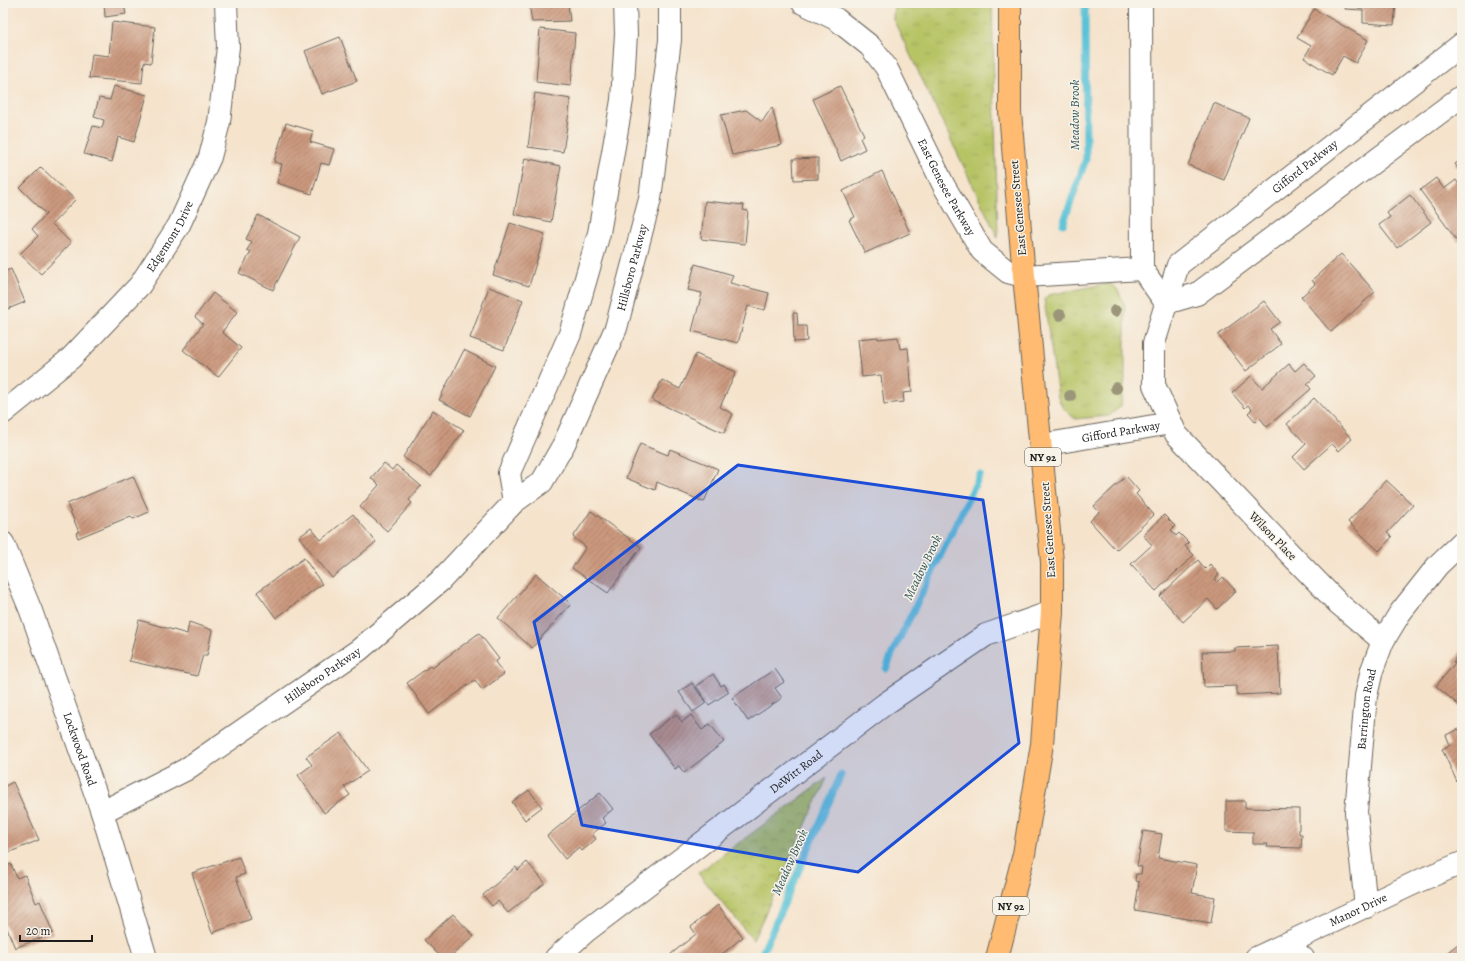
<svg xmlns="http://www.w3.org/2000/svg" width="1465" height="961" font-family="Alegreya,serif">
<defs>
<pattern id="grass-tufts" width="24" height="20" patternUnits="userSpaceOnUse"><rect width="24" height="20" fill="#b7c466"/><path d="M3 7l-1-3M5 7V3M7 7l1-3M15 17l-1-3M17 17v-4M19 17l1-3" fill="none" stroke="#9da858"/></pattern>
<pattern id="park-crowns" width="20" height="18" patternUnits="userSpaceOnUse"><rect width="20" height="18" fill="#b7c466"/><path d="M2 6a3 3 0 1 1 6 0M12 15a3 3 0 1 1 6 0" fill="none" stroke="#9da858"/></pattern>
<pattern id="building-hatch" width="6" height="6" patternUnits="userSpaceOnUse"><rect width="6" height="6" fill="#cb997e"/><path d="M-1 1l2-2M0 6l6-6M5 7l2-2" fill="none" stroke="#a47c66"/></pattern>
</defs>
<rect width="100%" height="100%" fill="#f7f3e8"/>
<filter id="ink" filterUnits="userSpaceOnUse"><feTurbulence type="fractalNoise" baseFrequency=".025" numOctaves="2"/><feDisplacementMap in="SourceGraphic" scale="8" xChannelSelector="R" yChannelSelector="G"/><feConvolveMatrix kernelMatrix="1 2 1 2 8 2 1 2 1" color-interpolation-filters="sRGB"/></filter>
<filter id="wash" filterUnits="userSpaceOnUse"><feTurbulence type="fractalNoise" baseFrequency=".012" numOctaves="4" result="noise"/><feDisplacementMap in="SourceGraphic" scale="16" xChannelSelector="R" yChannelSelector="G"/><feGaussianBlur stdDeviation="0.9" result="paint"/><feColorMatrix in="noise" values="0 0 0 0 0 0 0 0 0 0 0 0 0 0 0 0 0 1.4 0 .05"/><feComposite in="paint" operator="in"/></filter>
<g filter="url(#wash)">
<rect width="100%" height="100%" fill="#f5e3cc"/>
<!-- grass -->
<g fill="url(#grass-tufts)" stroke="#6a7041">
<polygon points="894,3 992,3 998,238 893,19"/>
<polygon points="1110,283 1118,290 1125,307 1125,379 1121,406 1109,416 1075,419 1062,407 1058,397 1044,299 1048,295"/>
</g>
<!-- park -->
<polygon fill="url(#park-crowns)" stroke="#6a7041" points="827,778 753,940 698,873"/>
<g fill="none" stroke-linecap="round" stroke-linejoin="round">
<!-- stream -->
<g stroke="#5ac2d7" stroke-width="7">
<polyline points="1063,224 1086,159 1085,3"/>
<polyline points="886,669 892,654 980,475"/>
<polyline points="760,958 841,775"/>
</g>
</g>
<g id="blocks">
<!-- building -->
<g fill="url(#building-hatch)">
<polygon points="104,3 131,3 131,4 124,5 126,14 105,17"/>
<polygon points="529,3 568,3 570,21 532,22"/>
<polygon points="1346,3 1396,3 1394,25 1363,23 1363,10 1345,9"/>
<polygon points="1314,9 1368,40 1356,63 1343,56 1332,75 1304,58 1311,46 1297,38"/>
<polygon points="112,22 155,27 151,63 144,62 142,83 89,78 92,54 109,56"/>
<polygon points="540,29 575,33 571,86 536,82"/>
<polygon points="340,37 357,81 322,94 305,51"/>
<polygon points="114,86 147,95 134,142 118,137 112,162 84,154 93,126 102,128 104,120 94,117 99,98 110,100"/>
<polygon points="840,86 864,135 860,138 865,149 841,161 813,99"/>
<polygon points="535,93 571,99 563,152 528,147"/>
<polygon points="1214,103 1249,118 1224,180 1188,165"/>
<polygon points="772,107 782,145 732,155 721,115 746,110 762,122"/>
<polygon points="286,123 313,131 310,142 334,149 329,165 321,163 312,194 277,183 282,164 274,162"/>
<polygon points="525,158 561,166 551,222 514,214"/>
<polygon points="818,158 818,179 794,180 793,159"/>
<polygon points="1462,159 1462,173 1455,164"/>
<polygon points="41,167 75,200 52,224 71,243 41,274 20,254 38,236 32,229 46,214 20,188"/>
<polygon points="882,171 910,233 865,253 849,220 855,217 843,191"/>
<polygon points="1436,178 1444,189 1456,180 1462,189 1462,239 1458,242 1420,190"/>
<polygon points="1410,195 1431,222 1397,248 1379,225 1390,217 1387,213"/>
<polygon points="705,201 744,205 743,210 748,211 745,244 701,239"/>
<polygon points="258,215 300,237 273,290 239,273 251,252 247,250 252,242 246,239"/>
<polygon points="510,223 545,234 529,286 493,275"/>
<polygon points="1341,254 1375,292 1331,332 1301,297 1315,284 1312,280"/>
<polygon points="695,264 733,275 730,283 769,293 765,310 748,306 738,343 692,331 702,293 688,290"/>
<polygon points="11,269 25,302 3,311 3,272"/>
<polygon points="489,287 523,300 504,350 470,338"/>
<polygon points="213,293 237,312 222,332 241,348 218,377 183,350 203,324 195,317"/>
<polygon points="1264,301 1280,322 1270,329 1281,344 1246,371 1218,335"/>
<polygon points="793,313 797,313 798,326 806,326 807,341 794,342"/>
<polygon points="878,337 878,339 898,337 900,349 908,348 912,392 903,393 904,402 884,404 881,375 862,377 858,339"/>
<polygon points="464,350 495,366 470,416 439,400"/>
<polygon points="696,354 736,372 720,407 733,414 724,433 652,400 662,380 680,389"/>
<polygon points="1304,363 1316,376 1307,384 1311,389 1267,427 1260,418 1256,422 1248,413 1252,409 1248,405 1245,408 1232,393 1251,376 1262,388 1289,364 1295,371"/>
<polygon points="1314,398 1352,439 1339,451 1332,444 1304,469 1293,457 1306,444 1287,424"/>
<polygon points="433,410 464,430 431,476 403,457"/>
<polygon points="640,444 668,455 670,449 718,469 704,502 657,482 655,490 626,478"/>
<polygon points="384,463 392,470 396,465 421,486 409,500 412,503 387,531 360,507 379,485 371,478"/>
<polygon points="133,476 149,512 133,519 131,516 78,538 76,533 79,532 67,504"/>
<polygon points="1126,476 1139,491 1136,494 1154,515 1116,550 1090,521 1099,512 1094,506"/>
<polygon points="1386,480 1413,505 1387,533 1392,537 1379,551 1348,522"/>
<polygon points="591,511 641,547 608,593 572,568 586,547 573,537"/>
<polygon points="353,514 376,542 332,578 299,537 311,528 321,540"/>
<polygon points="1164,515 1175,526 1171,530 1176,536 1179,533 1189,543 1185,546 1194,555 1156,591 1131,564 1152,545 1143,535"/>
<polygon points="304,558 322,584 276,618 257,592"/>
<polygon points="1198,560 1205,569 1210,564 1219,575 1215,579 1218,582 1223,577 1236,591 1217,609 1208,599 1183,622 1160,596"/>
<polygon points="536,574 571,604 532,648 498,618"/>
<polygon points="139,620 187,634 189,622 212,630 207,655 203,655 197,676 129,661"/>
<polygon points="479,633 499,659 495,662 504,674 482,690 475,680 429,714 407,683 430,666 432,668"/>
<polygon points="1278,646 1280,693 1237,695 1237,686 1204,687 1202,652 1235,651 1235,648"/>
<polygon points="1462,650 1462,708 1436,686 1455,663 1453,662"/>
<polygon points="775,669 784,682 775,688 782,698 748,721 732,698"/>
<polygon points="713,674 721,686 724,684 729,692 709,705 696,686"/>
<polygon points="692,683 706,703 693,712 679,692"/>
<polygon points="676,714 682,722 691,715 702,730 710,724 724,742 684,773 679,766 675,769 649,734"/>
<polygon points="1459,729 1462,734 1462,779 1457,782 1442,749 1450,745 1446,735"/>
<polygon points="341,733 368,771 344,787 350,795 324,813 298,775 312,765 306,757"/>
<polygon points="13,782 39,840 3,855 3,787"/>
<polygon points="529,790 542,807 525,820 512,802"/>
<polygon points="600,793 613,809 602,818 606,823 592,834 596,839 582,851 579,847 565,859 547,836"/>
<polygon points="1226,801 1245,801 1245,808 1299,809 1299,834 1302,834 1301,848 1267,847 1268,844 1253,844 1253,832 1226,831"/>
<polygon points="1143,831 1162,834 1158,858 1197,865 1192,893 1215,897 1211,923 1135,910 1139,882 1135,881 1136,874 1141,874 1142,867 1137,866"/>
<polygon points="239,857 245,874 236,877 251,919 212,933 192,873"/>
<polygon points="527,862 545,883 508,913 498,901 492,906 483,895 516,867 518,870"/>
<polygon points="11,864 17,878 25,875 36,903 40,901 53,933 15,948 5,924 3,925 3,868"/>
<polygon points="718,905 743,937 717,958 675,958 671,954 696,934 691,927"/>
<polygon points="453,914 474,936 449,958 442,958 424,940"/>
<polygon points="1458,944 1462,948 1462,958 1440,958"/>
</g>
</g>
</g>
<g filter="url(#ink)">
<use href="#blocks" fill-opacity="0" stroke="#68625a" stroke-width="1"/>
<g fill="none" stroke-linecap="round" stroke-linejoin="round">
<!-- minor casing -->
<g stroke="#68625a" stroke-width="24">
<g id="minor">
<path id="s1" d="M 803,3 L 836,19 L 870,46 L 886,67 L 944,186 L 982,251 L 1008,272 L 1024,276 L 1142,269"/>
<polyline points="1141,3 1142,269 1166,303"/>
<polyline points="1166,303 1197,294 1462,96"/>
<path id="s2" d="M 3,413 L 71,358 L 140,285 L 179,225 L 210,157 L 219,122 L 228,47 L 226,3"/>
<path id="s3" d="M 1042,445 L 1171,423"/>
<polyline points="514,502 509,473 570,334 599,233 622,100 626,34 625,3"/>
<path id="s4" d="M 3,543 L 31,611 L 102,812 L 146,958"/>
<path id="s5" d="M 1383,641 L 1338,603 L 1293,557 L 1176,434 L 1154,385 L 1154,343 L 1178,265 L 1462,44"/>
<path id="s6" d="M 102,812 L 185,770 L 359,650 L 440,581 L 514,502 L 542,482 L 564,444 L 616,328 L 650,199 L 670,40 L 670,3"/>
<path id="s7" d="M 1366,907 L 1356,812 L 1366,696 L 1372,670 L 1383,641 L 1400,613 L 1438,565 L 1462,542"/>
<polyline points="1286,945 1303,958"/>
<path id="s8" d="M 556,958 L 585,932 L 885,704 L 986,635 L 1052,612"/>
<path id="s9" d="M 1256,958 L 1421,880 L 1462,863"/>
</g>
</g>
<!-- major casing -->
<g stroke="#68625a" stroke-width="24">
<polyline id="major" points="997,958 1024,854 1042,744 1052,612 1052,562 1024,276 1010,112 1010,3"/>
</g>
<!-- minor -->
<use href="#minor" stroke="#fff" stroke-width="22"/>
<!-- major -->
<use href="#major" stroke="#febb71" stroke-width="22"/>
</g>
<!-- trees -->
<g fill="#9b967a">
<circle cx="1115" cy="311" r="6"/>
<circle cx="1060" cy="315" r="6"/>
<circle cx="1116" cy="388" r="6"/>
<circle cx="1070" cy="396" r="6"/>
</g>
</g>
<!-- marked area -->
<path fill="#1d4ed8" fill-opacity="0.2" stroke="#1d4ed8" stroke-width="3" stroke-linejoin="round" d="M 738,465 L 983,500 L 1019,743 L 858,872 L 582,825 L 534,622 Z"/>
<g text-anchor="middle" stroke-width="3" stroke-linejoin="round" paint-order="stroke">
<!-- shield labels -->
<g fill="#f7f3e8" stroke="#5e5c59" stroke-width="1">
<rect x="1025" y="448" width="36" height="18" rx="3"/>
<rect x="993" y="897" width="36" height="18" rx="3"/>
</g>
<g font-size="11" font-weight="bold" fill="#1c1c1c">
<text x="1043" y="461">NY 92</text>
<text x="1011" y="910">NY 92</text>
</g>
<!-- street labels -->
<g font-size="12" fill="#1c1c1c" stroke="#f7f3e8">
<text dy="4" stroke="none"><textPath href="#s5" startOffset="631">Gifford Parkway</textPath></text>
<text dy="4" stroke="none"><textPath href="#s1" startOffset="241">East Genesee Parkway</textPath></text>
<text transform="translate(1018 208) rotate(-95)" y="4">East Genesee Street</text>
<text dy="4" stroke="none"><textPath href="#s2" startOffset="245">Edgemont Drive</textPath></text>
<text dy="4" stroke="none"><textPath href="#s6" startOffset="787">Hillsboro Parkway</textPath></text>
<text dy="4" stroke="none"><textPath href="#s3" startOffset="80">Gifford Parkway</textPath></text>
<text transform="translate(1048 530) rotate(-94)" y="4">East Genesee Street</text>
<text transform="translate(1273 536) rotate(46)" y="4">Wilson Place</text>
<text dy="4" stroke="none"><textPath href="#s6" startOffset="260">Hillsboro Parkway</textPath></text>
<text dy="4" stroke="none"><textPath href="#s7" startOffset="199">Barrington Road</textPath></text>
<text dy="4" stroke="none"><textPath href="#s4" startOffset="220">Lockwood Road</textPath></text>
<text dy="4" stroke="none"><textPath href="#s8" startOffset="304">DeWitt Road</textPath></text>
<text dy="4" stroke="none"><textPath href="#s9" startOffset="113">Manor Drive</textPath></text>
</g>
<!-- water labels -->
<g font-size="13" font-style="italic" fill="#32565d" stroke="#f7f3e8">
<text transform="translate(1074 115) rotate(-90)" y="5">Meadow Brook</text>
<text transform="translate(922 567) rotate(-64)" y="5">Meadow Brook</text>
<text transform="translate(789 862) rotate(-66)" y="5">Meadow Brook</text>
</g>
</g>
<!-- margin -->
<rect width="1465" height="961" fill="none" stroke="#f7f3e8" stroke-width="16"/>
<!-- scale -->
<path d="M20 935v6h72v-6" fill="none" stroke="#1c1c1c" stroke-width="2"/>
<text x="26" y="935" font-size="12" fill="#1c1c1c" stroke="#f7f3e8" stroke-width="3" paint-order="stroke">20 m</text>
</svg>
